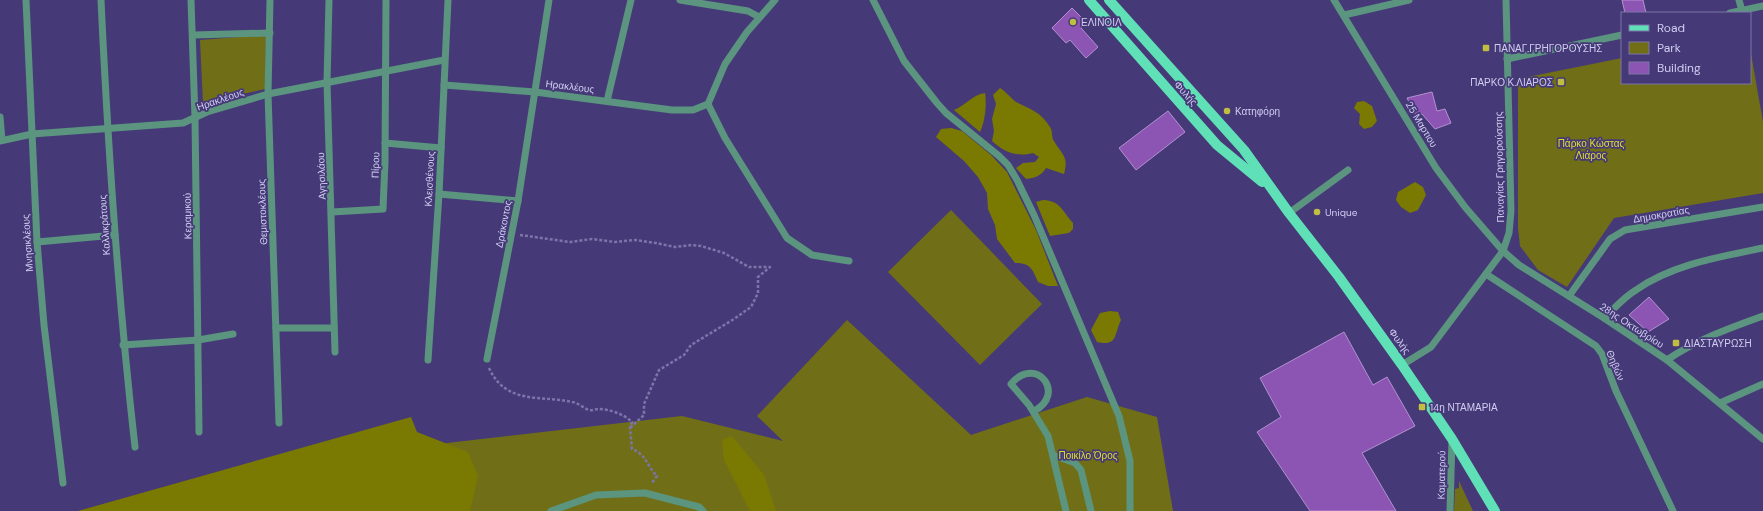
<svg xmlns="http://www.w3.org/2000/svg" width="1763" height="511" font-family="'DM Sans',sans-serif">
<rect width="100%" height="100%" fill="#453a77"/>
<!-- green -->
<g fill="#706f17">
<polygon points="266,35 265,89 203,103 200,40"/>
<polygon points="1750,48 1763,122 1763,193 1614,218 1567,287 1538,270 1520,246 1518,228 1518,79 1622,58 1622,83 1750,83"/>
<polygon points="951,210 1042,304 980,365 888,272"/>
<polygon points="847,320 971,435 1087,397 1157,417 1173,511 207,511 395,449 682,416 783,441 757,416"/>
<polygon points="1459,481 1473,511 1454,511 1455,489 1459,488"/>
</g>
<!-- forest -->
<g fill="#7a7902">
<path d="M 1000,88 C 1005,91 1012,99 1016,102 C 1030,109 1041,112 1050,127 C 1053,131 1051,137 1054,141 C 1062,155 1069,156 1064,174 L 1046,168 C 1041,176 1035,178 1026,179 L 1016,168 L 1023,163 L 1035,162 L 1039,157 L 1033,153 C 1017,157 1005,153 992,141 L 994,131 L 992,119 L 996,104 L 993,95 Z"/>
<path d="M 985,93 C 987,104 985,122 980,132 L 954,110 C 966,105 972,95 985,93 Z"/>
<polygon points="1364,101 1372,106 1377,121 1372,127 1364,129 1359,124 1360,114 1354,108 1357,102"/>
<path d="M 951,128 L 962,131 L 991,155 L 1007,172 L 1036,230 L 1058,286 L 1048,286 L 1038,282 C 1032,268 1030,263 1015,263 L 997,239 L 995,225 L 988,209 L 987,193 L 978,177 L 964,161 L 936,137 L 941,129 Z"/>
<polygon points="1415,182 1423,187 1426,195 1418,210 1410,213 1401,207 1396,200 1398,192"/>
<path d="M 1043,200 C 1061,201 1062,211 1073,223 L 1073,229 L 1069,233 L 1050,236 L 1036,202 Z"/>
<path d="M 1110,311 L 1118,312 L 1121,320 C 1114,334 1118,347 1097,342 L 1091,330 L 1100,313 Z"/>
<polygon points="411,417 417,432 468,452 478,476 470,511 78,511"/>
<polygon points="732,436 764,475 776,511 750,511 724,460 722,440"/>
</g>
<!-- building -->
<g fill="#8c55b3" stroke="#b390d0">
<polygon points="1622,0 1643,0 1646,13 1625,13"/>
<polygon points="1072,8 1087,23 1081,28 1098,47 1086,58 1070,40 1066,43 1052,28"/>
<polygon points="1432,92 1437,111 1445,109 1451,123 1435,129 1422,114 1416,116 1407,98"/>
<polygon points="1168,111 1185,132 1136,170 1119,148"/>
<polygon points="1649,297 1669,319 1648,332 1629,315"/>
<polygon points="1344,332 1373,385 1387,377 1415,426 1362,453 1396,511 1310,511 1257,432 1281,417 1260,378"/>
</g>
<g fill="none" stroke-linecap="round" stroke-linejoin="round">
<!-- path -->
<g stroke="#7d75a9" stroke-width="2.5" stroke-dasharray="3 2" stroke-linecap="butt">
<polyline points="520,235 570,242 592,239 615,242 635,240 656,243 675,247 692,245 701,246 724,253 749,267 770,267 758,277 758,293 751,307 734,319 691,345 684,355 659,370 644,404 644,415 630,428"/>
<path d="M 489,368 C 506,405 540,395 572,402 C 579,403 583,408 589,410 C 592,411 595,409 598,409 C 609,409 624,414 632,422 L 630,428 L 632,449 C 647,455 646,465 657,476 L 651,484"/>
</g>
<!-- minor -->
<g stroke="#5b947f" stroke-width="7">
<polyline points="26,0 37,242 44,325 63,483"/>
<path d="M 101,0 C 108,149 118,298 135,447"/>
<polyline points="191,0 195,118 199,432"/>
<polyline points="270,0 268,94 279,423"/>
<polyline points="329,0 327,82 335,352"/>
<polyline points="680,0 748,11 759,17"/>
<polyline points="873,0 904,61 937,103 946,113 999,156 1008,165 1017,180 1034,215 1119,416 1130,461 1130,511"/>
<polyline points="1334,0 1436,168 1465,207 1503,251 1519,265 1604,318 1667,360 1763,439"/>
<polyline points="1739,0 1742,11"/>
<polyline points="1730,13 1763,6"/>
<polyline points="1344,15 1409,0"/>
<polyline points="193,35 270,33"/>
<polyline points="1507,59 1622,35"/>
<polyline points="444,85 535,92 672,110 693,110 708,104 725,64 747,32 775,0"/>
<polyline points="607,101 631,0"/>
<polyline points="708,104 725,138 787,238 812,255 849,261"/>
<polyline points="0,117 2,140"/>
<polyline points="0,141 32,134 183,123 207,112 268,94 444,60"/>
<polyline points="385,143 441,148"/>
<polyline points="439,194 518,201"/>
<polyline points="332,212 383,209 385,162 386,0"/>
<polyline points="1289,213 1348,170"/>
<polyline points="37,242 115,235"/>
<polyline points="1486,274 1596,346 1602,354 1616,391 1673,511"/>
<polyline points="1569,296 1610,239 1625,230 1763,207"/>
<path d="M 1604,318 C 1614,309 1624,297 1636,290 C 1673,264 1720,257 1763,248"/>
<polyline points="276,328 334,328"/>
<polyline points="123,345 198,340 233,334"/>
<polyline points="487,359 518,201 549,0"/>
<polyline points="428,360 439,194 448,0"/>
<path d="M 1667,360 C 1696,340 1730,328 1763,316"/>
<polyline points="1402,365 1431,347 1503,251 1509,233 1511,211 1506,0"/>
<polyline points="1720,403 1763,384"/>
<path d="M 1034,411 C 1067,394 1036,354 1011,384 L 1029,405 L 1048,436 L 1066,511"/>
<polyline points="1053,455 1075,463 1081,470 1091,511"/>
<polyline points="551,511 596,495 645,493 699,507 703,511"/>
<polyline points="1450,511 1452,439"/>
</g>
<!-- major -->
<g stroke="#60e0b7" stroke-width="10">
<polyline points="1089,0 1217,145 1262,182"/>
<polyline points="1109,0 1244,150 1289,213 1339,277 1402,365 1452,439 1495,511"/>
</g>
</g>
<!-- markers -->
<g fill="#bfbe42" stroke="#453a77" stroke-width="1.5">
<circle cx="1073" cy="22" r="4"/>
<rect x="1482" y="44" width="8" height="8" rx="2"/>
<rect x="1557" y="78" width="8" height="8" rx="2"/>
<circle cx="1227" cy="111" r="4"/>
<circle cx="1317" cy="212" r="4"/>
<rect x="1672" y="339" width="8" height="8" rx="2"/>
<rect x="1418" y="403" width="8" height="8" rx="2"/>
</g>
<g text-anchor="middle" stroke-width="3.5" stroke-linejoin="round" paint-order="stroke">
<!-- poi labels -->
<g font-size="10" fill="#d0ccf1" stroke="#453a77" text-anchor="start">
<text x="1081" y="26">ΕΛΙΝΟΙΛ</text>
<text x="1494" y="52">ΠΑΝΑΓ.ΓΡΗΓΟΡΟΥΣΗΣ</text>
<text x="1553" y="86" text-anchor="end">ΠΑΡΚΟ Κ.ΛΙΑΡΟΣ</text>
<text x="1235" y="115">Κατηφόρη</text>
<text x="1325" y="216">Unique</text>
<text x="1684" y="347">ΔΙΑΣΤΑΥΡΩΣΗ</text>
<text x="1430" y="411">14η ΝΤΑΜΑΡΙΑ</text>
</g>
<!-- street labels -->
<g font-size="10" fill="#d0ccf1" stroke="#453a77">
<text transform="translate(570 86) rotate(7)" y="4">Ηρακλέους</text>
<text transform="translate(1186 93) rotate(48)" y="4">Φυλής</text>
<text transform="translate(220 99) rotate(-19)" y="4">Ηρακλέους</text>
<text transform="translate(1422 124) rotate(59)" y="4">25 Μαρτιου</text>
<text transform="translate(375 165) rotate(-88)" y="4">Πίρου</text>
<text transform="translate(1499 167) rotate(-91)" y="4">Παναγίας Γρηγορούσσης</text>
<text transform="translate(321 176) rotate(-92)" y="4">Αγησιλάου</text>
<text transform="translate(429 179) rotate(-87)" y="4">Κλεισθένους</text>
<text transform="translate(262 212) rotate(-92)" y="4">Θεμιστοκλέους</text>
<text transform="translate(1661 214) rotate(-10)" y="4">Δημοκρατίας</text>
<text transform="translate(187 216) rotate(-91)" y="4">Κεραμικού</text>
<text transform="translate(503 224) rotate(-79)" y="4">Δράκοντος</text>
<text transform="translate(104 225) rotate(-94)" y="4">Καλλικράτους</text>
<text transform="translate(27 243) rotate(-94)" y="4">Μνησικλέους</text>
<text transform="translate(1632 325) rotate(33)" y="4">28ης Οκτωβρίου</text>
<text transform="translate(1400 341) rotate(54)" y="4">Φυλής</text>
<text transform="translate(1616 365) rotate(67)" y="4">Θηβών</text>
<text transform="translate(1441 475) rotate(-89)" y="4">Καματερού</text>
</g>
<!-- park labels -->
<g font-size="10" fill="#e0df2c" stroke="#453a77">
<text x="1591" y="147">Πάρκο Κώστας<tspan x="1591" dy="12">Λιάρος</tspan></text>
<text x="1088" y="459">Ποικίλο Όρος</text>
</g>
</g>
<!-- legend -->
<rect x="1621" y="12" width="130" height="72" fill="#453a77" stroke="#7d74a8"/>
<rect x="1629" y="25" width="20" height="6" fill="#60e0b7" stroke="#7d74a8"/>
<text x="1657" y="32" font-size="12" fill="#d0ccf1">Road</text>
<rect x="1629" y="42" width="20" height="12" fill="#706f17" stroke="#7d74a8"/>
<text x="1657" y="52" font-size="12" fill="#d0ccf1">Park</text>
<rect x="1629" y="62" width="20" height="12" fill="#8c55b3" stroke="#7d74a8"/>
<text x="1657" y="72" font-size="12" fill="#d0ccf1">Building</text>
</svg>
